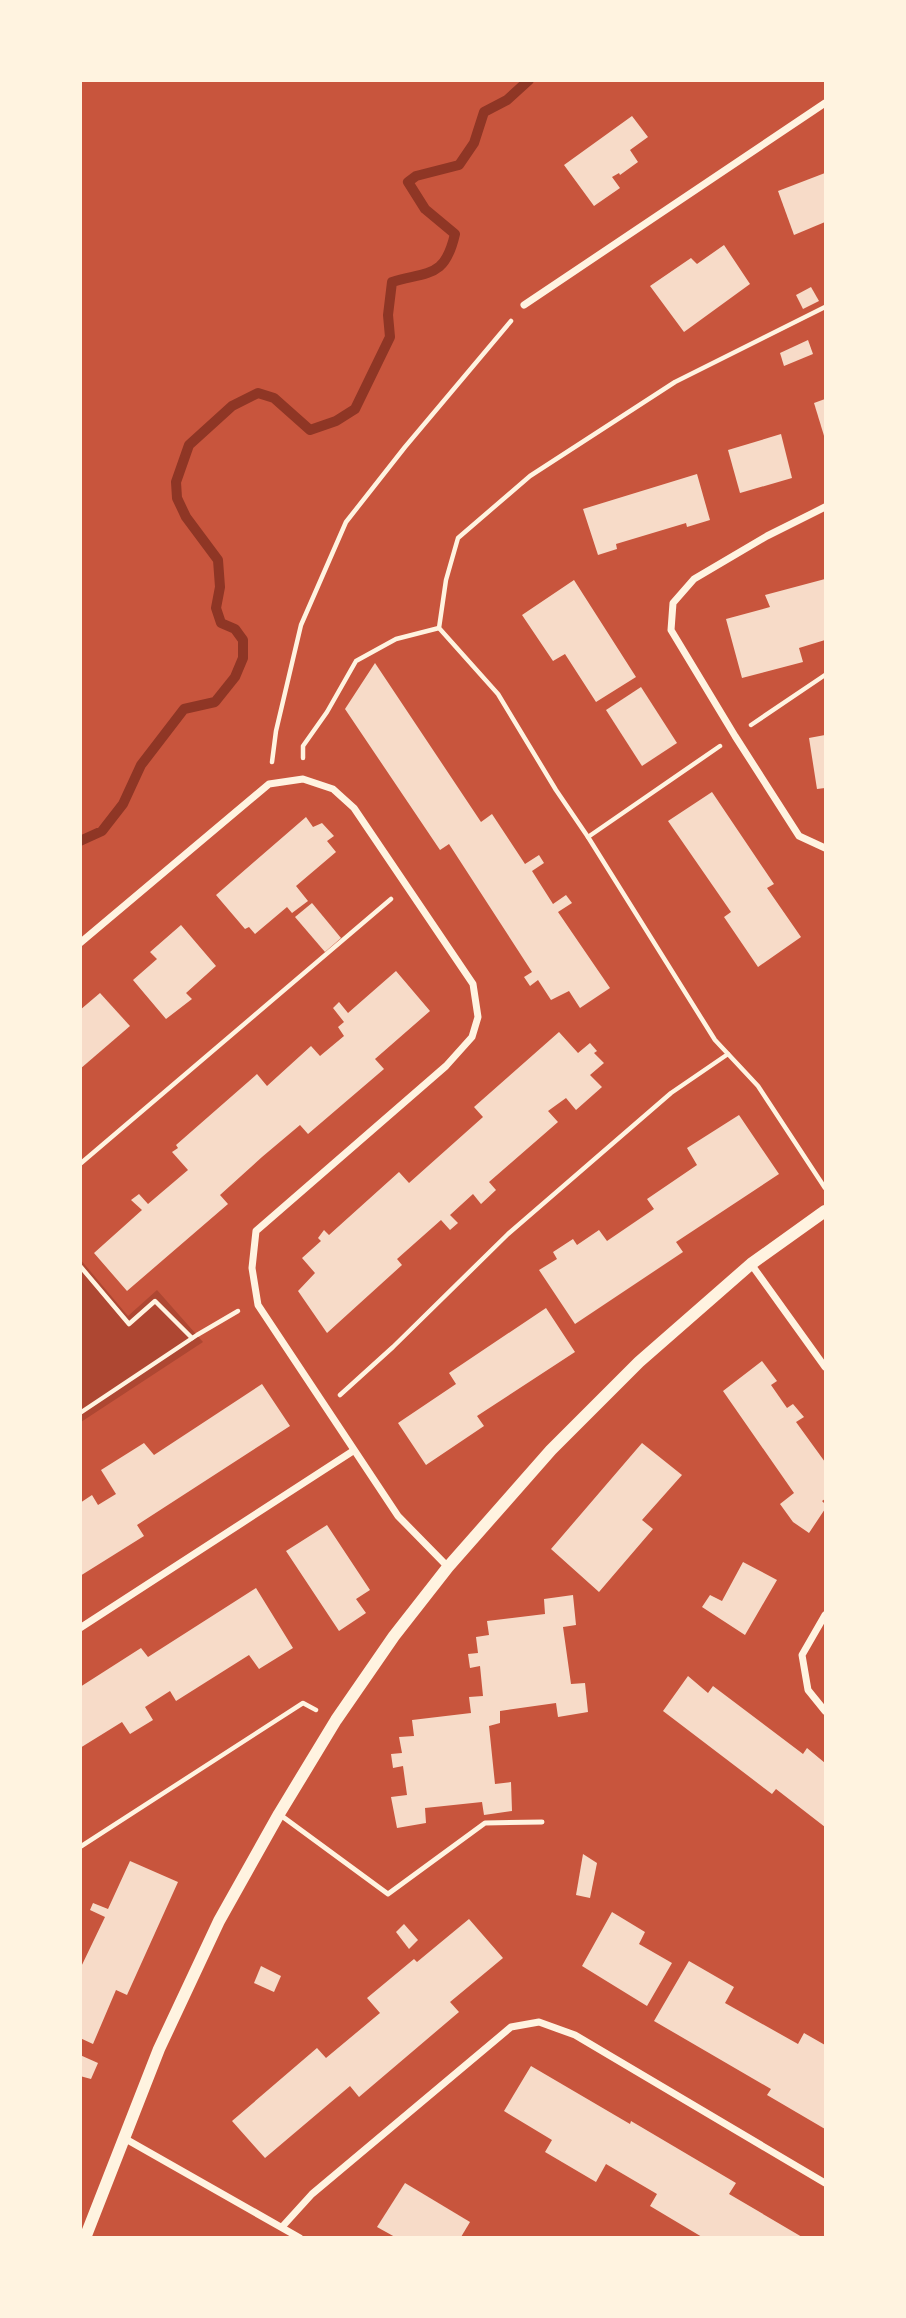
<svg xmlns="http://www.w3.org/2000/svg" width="906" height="2318" font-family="'Nunito Sans',sans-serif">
<rect width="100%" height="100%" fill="#c8553d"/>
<!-- green -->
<polygon fill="#ae4732" points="80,1259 128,1316 157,1290 203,1342 81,1422"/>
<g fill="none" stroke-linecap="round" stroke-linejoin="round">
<!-- stream -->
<path stroke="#8f3625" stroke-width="10" d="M 80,841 L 102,831 L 123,804 L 141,765 L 184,709 L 215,702 L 235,677 L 243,658 L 243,640 L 235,629 L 221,623 L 216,608 L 220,587 L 218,560 L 186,517 L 177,498 L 176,482 L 189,445 L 232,406 L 258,393 L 274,398 L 310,430 L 336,421 L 355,409 L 390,337 L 388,315 L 392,282 C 431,271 445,277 455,234 L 425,209 L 408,182 L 416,176 L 459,165 L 474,143 L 484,112 L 507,100 L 529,80"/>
</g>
<!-- building -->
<g fill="#f7dbc8">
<polygon points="632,116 648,137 630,150 638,162 620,175 619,173 612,177 620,188 594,206 564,165"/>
<polygon points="825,173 825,222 794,235 778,191"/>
<polygon points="724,245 750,284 684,332 650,286 691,258 697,264"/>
<polygon points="811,287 819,301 803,309 796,295"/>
<polygon points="808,340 813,354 784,366 780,353"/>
<polygon points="825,399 825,439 814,403"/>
<polygon points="781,434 792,478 740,493 728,450"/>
<polygon points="697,474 710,520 687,527 686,523 616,544 617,549 598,555 583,509"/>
<polygon points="825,579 825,640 799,648 803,662 742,678 726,619 770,607 765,595"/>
<polygon points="574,580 636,677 596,702 565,654 553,661 522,615"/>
<polygon points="375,663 481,822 492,814 525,864 539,855 544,863 532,871 553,904 566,895 572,903 558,912 610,988 580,1008 569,991 551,1000 538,980 530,986 524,977 532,972 449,844 440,850 345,709"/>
<polygon points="641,687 677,743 642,766 606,710"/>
<polygon points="825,735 825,788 817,789 809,738"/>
<polygon points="712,792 774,884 767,888 801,937 758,967 724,917 731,912 668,821"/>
<polygon points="306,817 313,827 322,823 334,836 327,841 336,852 296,886 308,901 292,913 287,907 255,934 249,927 245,929 216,895"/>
<polygon points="312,903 341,938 325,952 295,917"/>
<polygon points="181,925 216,966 186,993 192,999 166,1019 133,980 157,959 150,952"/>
<polygon points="396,971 430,1011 375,1059 384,1069 308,1134 300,1125 262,1157 220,1195 228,1204 127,1291 94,1253 142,1210 131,1200 139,1194 148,1204 188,1170 172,1152 178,1148 176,1145 257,1074 267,1086 311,1046 320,1056 344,1036 338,1027 344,1022 333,1008 339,1002 348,1013"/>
<polygon points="100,993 130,1026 80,1069 80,1010"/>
<polygon points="559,1032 578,1053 590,1043 597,1051 594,1053 604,1063 590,1075 602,1087 576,1110 566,1098 548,1111 558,1122 489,1182 496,1190 481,1204 473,1194 450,1215 458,1223 450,1230 441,1220 397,1259 402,1265 327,1333 298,1291 315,1273 302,1258 321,1241 318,1238 324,1230 329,1235 399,1172 409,1183 483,1117 474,1107"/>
<polygon points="739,1115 779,1174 676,1242 683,1252 575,1324 539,1270 557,1259 553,1252 573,1239 577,1245 599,1230 607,1241 654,1209 647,1199 697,1165 687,1148"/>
<polygon points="546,1308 575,1352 477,1416 484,1426 426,1465 398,1423 456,1384 449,1373"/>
<polygon points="762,1361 777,1381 771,1385 787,1408 793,1404 804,1417 796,1422 825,1462 825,1499 822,1501 825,1504 825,1509 809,1533 793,1522 780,1504 794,1493 723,1391"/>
<polygon points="262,1384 290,1426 137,1525 144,1536 80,1576 80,1503 92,1495 98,1505 116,1494 101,1470 144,1443 154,1455"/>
<polygon points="642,1443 682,1475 642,1520 653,1529 599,1592 551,1549"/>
<polygon points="327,1525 370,1590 356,1599 366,1613 339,1631 286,1551"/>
<polygon points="743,1562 777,1580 745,1635 702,1607 710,1595 722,1601"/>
<polygon points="256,1588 293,1648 259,1669 249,1655 176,1701 170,1691 145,1707 153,1720 130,1734 122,1722 80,1748 80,1687 141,1648 148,1657"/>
<polygon points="573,1595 576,1625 563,1627 571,1684 585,1683 588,1712 558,1717 556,1703 500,1711 500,1723 489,1726 495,1784 511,1782 512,1811 484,1815 482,1802 425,1808 426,1823 397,1828 391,1797 407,1795 403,1766 393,1768 391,1754 402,1753 399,1737 414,1736 412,1720 471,1713 469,1697 483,1696 480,1666 470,1668 468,1654 478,1653 476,1637 489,1635 487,1621 545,1614 544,1599"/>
<polygon points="688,1676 708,1693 713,1686 803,1754 807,1748 825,1763 825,1827 776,1789 772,1794 663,1711"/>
<polygon points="583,1854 597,1863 590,1898 576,1895"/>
<polygon points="130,1861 178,1882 127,1995 116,1990 93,2044 80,2038 80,1969 105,1917 90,1910 93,1903 108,1909"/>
<polygon points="612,1912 645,1932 639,1944 672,1963 647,2006 582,1966"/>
<polygon points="469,1919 503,1958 450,2002 459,2012 359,2097 350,2086 265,2158 232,2121 317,2048 326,2058 380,2013 367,1998 414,1959 417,1962"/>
<polygon points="404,1924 418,1940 409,1949 396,1932"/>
<polygon points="689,1961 734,1987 725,2003 798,2044 804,2033 825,2045 825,2129 767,2095 771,2089 654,2021"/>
<polygon points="261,1966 281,1976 274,1992 254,1983"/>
<polygon points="80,2055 98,2063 91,2079 80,2076"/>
<polygon points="531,2066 630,2124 631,2121 736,2183 729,2194 802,2237 702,2237 650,2206 657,2194 606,2164 596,2182 545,2152 552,2140 504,2111"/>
<polygon points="405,2183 470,2222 461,2237 395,2237 377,2227"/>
</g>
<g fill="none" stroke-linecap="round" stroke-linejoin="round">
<!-- path -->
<g stroke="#fff3e0" stroke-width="4.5">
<polyline points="751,725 825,675"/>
<polyline points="303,758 303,746 327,712 356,661 396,639 439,628"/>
<polyline points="272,762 276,731 301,625 346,522 405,447 511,321"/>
<polyline points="588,837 720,746"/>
<polyline points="80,1164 391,899"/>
<polyline points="825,1188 758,1086 715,1040 588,837 556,790 498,694 439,628 446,580 458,538 530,476 675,382 825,307"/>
<polyline points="80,1266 129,1324 155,1301 192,1338"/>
<polyline points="340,1395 393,1347 508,1234 671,1093 728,1054"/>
<polyline points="80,1413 197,1335 238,1311"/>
<polyline points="80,1847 303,1703 316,1710"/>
</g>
<!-- service -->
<polyline stroke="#fff3e0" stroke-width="5" points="279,1814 388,1894 485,1823 542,1822"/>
<!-- minor -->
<g stroke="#fff3e0" stroke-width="7">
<polyline points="524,305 825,103"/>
<polyline points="825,507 767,536 694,579 673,603 671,630 735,736 799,836 825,848"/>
<polyline points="80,943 269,784 303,779 333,789 354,808 473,984 478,1017 472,1037 446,1066 256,1231 252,1268 258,1305 398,1516 448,1567"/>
<polyline points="751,1264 825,1367"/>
<polyline points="825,1615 802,1655 808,1690 825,1711"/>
<polyline points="80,1628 353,1451"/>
<polyline points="124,2138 300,2238"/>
<polyline points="282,2227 312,2194 511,2027 539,2022 575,2035 825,2183"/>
</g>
<!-- tertiary -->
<polyline stroke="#fff3e0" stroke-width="12" points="85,2238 159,2049 219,1921 279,1814 336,1720 394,1636 448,1567 551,1450 639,1362 751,1264 825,1211"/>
</g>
<!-- border -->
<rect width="906" height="2318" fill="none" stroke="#fff3e0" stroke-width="164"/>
</svg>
